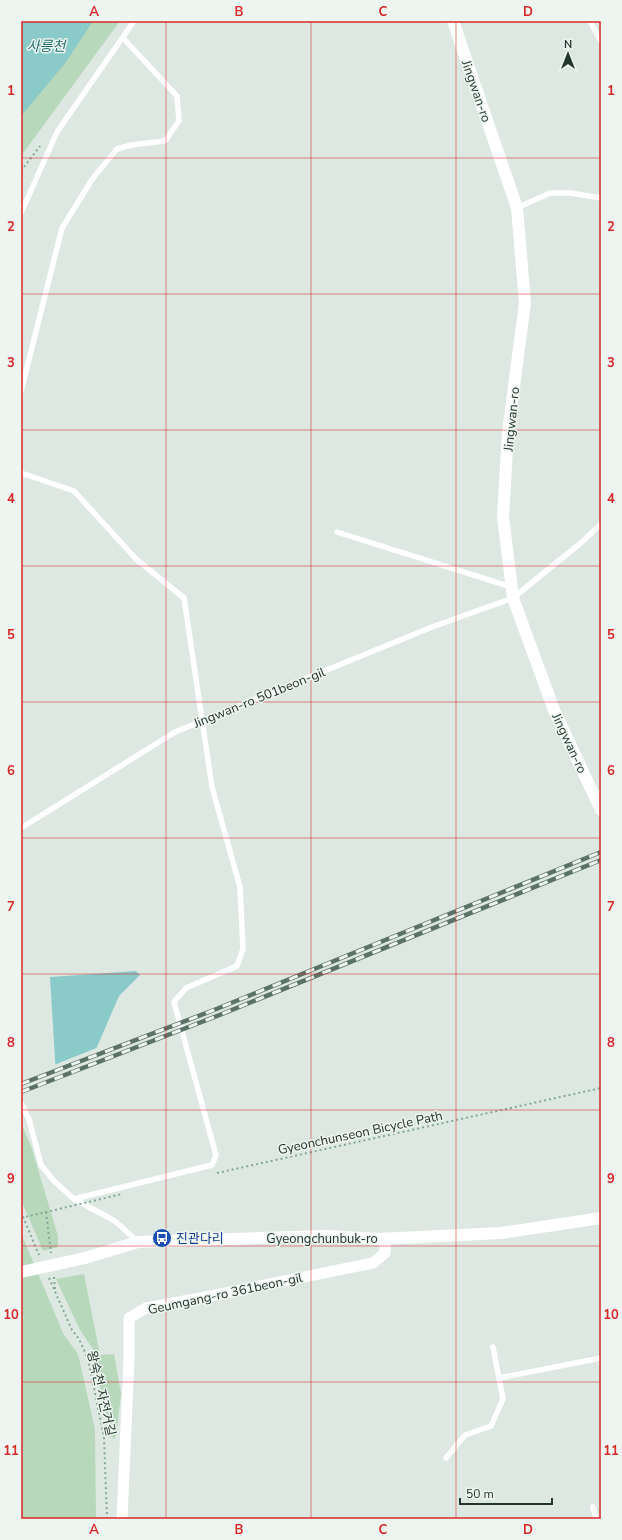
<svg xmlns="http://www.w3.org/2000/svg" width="622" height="1540" font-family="'Nunito Sans','Noto Sans KR',sans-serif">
<rect width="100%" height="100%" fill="#dee8e2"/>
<!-- green -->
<g fill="#b8d8bc">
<polygon points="21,21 120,21 21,156"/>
<polygon points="21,1123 32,1149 58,1236 58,1247 43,1251 21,1200"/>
<polygon points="21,1233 64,1335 78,1354 95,1429 96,1519 21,1519"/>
<polygon points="84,1274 100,1355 114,1354 121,1394 116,1436 113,1439 104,1408 93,1349 80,1330 56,1279"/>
</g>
<!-- water -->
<g fill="#8acac9">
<polygon points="21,21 93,21 66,62 21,116"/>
<polygon points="136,971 140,975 119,996 87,1070 56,1075 50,977"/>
</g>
<!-- pier -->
<polygon fill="#dee8e2" points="99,1047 88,1072 57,1077 55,1076 54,1065"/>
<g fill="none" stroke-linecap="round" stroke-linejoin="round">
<!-- path -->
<g stroke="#81a996" stroke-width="2" stroke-dasharray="2 3" stroke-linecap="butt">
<polyline points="21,171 40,146"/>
<polyline points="217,1173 601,1088"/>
<polyline points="21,1212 39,1255"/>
<polyline points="46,1212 51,1253"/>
<polyline points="54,1277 55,1289"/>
<polyline points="49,1278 72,1330 79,1339 88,1359 104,1437 107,1519"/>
</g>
<!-- service -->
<g stroke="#fff" stroke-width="5.5">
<polyline points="590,21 601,41"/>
<polyline points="517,208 550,193 570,193 601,198"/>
<polyline points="21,213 57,132 134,21"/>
<polyline points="21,391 62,228 93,178 117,149 131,145 165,141 179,121 177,96 123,38"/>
<polyline points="21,473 74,491 136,559 184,598 212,787 240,887 243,949 237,966 186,988 174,1002 216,1155 212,1165 74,1199"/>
<polyline points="337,532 511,587"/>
<polyline points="21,828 175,732 432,627 513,598 582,542 601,524"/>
<polyline points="21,1103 29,1119 41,1165 54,1181 74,1199 115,1221 138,1242"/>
<polyline points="499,1378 601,1358"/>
<polyline points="446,1458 465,1435 491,1426 503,1399 493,1347"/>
<polyline points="593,1507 596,1519"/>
</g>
<!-- minor -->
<polyline stroke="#fff" stroke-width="11" points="122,1519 129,1358 129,1318 146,1308 206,1297 373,1263 385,1253 385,1238"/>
<!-- tertiary -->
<g stroke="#fff" stroke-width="12">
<polyline points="453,21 517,208 525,303 508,432 503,517 513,598 554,710 601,810"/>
<polyline points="85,1258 138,1242 327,1236 379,1239 501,1233 601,1218"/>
</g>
<!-- rail casing -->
<g stroke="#5b7268" stroke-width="4.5">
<g id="rail">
<polyline points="21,1084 214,1010 601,852"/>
<polyline points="21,1092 217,1016 601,860"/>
</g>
</g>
<!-- rail -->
<use href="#rail" stroke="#eef5f1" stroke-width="3" stroke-dasharray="9" stroke-linecap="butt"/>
<!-- path-bridge -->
<polyline stroke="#81a996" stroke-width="2" stroke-dasharray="2 3" stroke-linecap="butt" points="21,1218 122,1194"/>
<!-- tertiary-bridge -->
<polyline stroke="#fff" stroke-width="12" points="21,1272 85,1258"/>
</g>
<!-- grid -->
<path fill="none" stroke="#d62828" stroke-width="1" stroke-opacity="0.55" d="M 166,21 L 166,1519M 311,21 L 311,1519M 456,21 L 456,1519M 21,158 L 601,158M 21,294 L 601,294M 21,430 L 601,430M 21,566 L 601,566M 21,702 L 601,702M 21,838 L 601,838M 21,974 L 601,974M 21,1110 L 601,1110M 21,1246 L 601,1246M 21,1382 L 601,1382"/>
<!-- icons -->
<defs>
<g id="bus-disc" transform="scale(1)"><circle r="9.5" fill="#1a4fb4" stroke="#eef5f1"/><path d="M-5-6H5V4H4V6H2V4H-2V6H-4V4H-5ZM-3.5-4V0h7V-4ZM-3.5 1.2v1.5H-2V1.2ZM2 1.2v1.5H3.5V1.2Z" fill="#fff"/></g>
</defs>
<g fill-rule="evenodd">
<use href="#bus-disc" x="162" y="1238"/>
</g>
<g text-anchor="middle" stroke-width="3" stroke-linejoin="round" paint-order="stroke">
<!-- street labels -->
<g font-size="13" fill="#21362d" stroke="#eef5f1">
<text transform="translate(477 91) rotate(71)" y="5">Jingwan-ro</text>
<text transform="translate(511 419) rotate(-84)" y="5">Jingwan-ro</text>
<text transform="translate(259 697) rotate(-22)" y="5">Jingwan-ro 501beon-gil</text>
<text transform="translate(570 743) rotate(65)" y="5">Jingwan-ro</text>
<text transform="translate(360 1132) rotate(-12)" y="5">Gyeonchunseon Bicycle Path</text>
<text x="322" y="1243">Gyeongchunbuk-ro</text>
<text transform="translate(225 1293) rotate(-12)" y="5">Geumgang-ro 361beon-gil</text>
<text transform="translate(102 1393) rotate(77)" y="5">왕숙천 자전거길</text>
</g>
<!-- transit labels -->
<g font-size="13" fill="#164399" stroke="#eef5f1" text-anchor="start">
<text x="176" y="1243">진관다리</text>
</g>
<!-- water labels -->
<g font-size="14" font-style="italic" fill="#216d6c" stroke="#eef5f1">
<text x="46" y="51">사릉천</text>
</g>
</g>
<!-- border -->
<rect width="622" height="1540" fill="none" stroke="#eef5f1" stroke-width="44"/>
<!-- north arrow -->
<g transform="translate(568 54)" stroke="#eef5f1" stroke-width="3" paint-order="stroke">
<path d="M0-3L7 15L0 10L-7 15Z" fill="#21362d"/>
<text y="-6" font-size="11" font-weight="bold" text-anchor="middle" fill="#21362d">N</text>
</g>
<!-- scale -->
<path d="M460 1498v6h92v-6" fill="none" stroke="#21362d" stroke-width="2"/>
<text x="466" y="1498" font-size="12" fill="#21362d" stroke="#eef5f1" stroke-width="3" paint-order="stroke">50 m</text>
<rect x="22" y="22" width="578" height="1496" fill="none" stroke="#d62828" stroke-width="1.5"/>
<g font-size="13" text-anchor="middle" font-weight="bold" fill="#d62828">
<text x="94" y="16">A</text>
<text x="239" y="16">B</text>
<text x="383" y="16">C</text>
<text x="528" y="16">D</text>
<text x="11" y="95">1</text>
<text x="611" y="95">1</text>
<text x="11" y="231">2</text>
<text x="611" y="231">2</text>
<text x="11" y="367">3</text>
<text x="611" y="367">3</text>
<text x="11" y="503">4</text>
<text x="611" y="503">4</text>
<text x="11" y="639">5</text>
<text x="611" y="639">5</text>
<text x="11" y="775">6</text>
<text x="611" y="775">6</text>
<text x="11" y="911">7</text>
<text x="611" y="911">7</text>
<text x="11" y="1047">8</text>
<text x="611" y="1047">8</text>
<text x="11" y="1183">9</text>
<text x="611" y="1183">9</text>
<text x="11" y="1319">10</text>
<text x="611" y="1319">10</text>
<text x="11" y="1455">11</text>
<text x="611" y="1455">11</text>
<text x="94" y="1534">A</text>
<text x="239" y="1534">B</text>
<text x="383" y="1534">C</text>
<text x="528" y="1534">D</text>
</g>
</svg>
